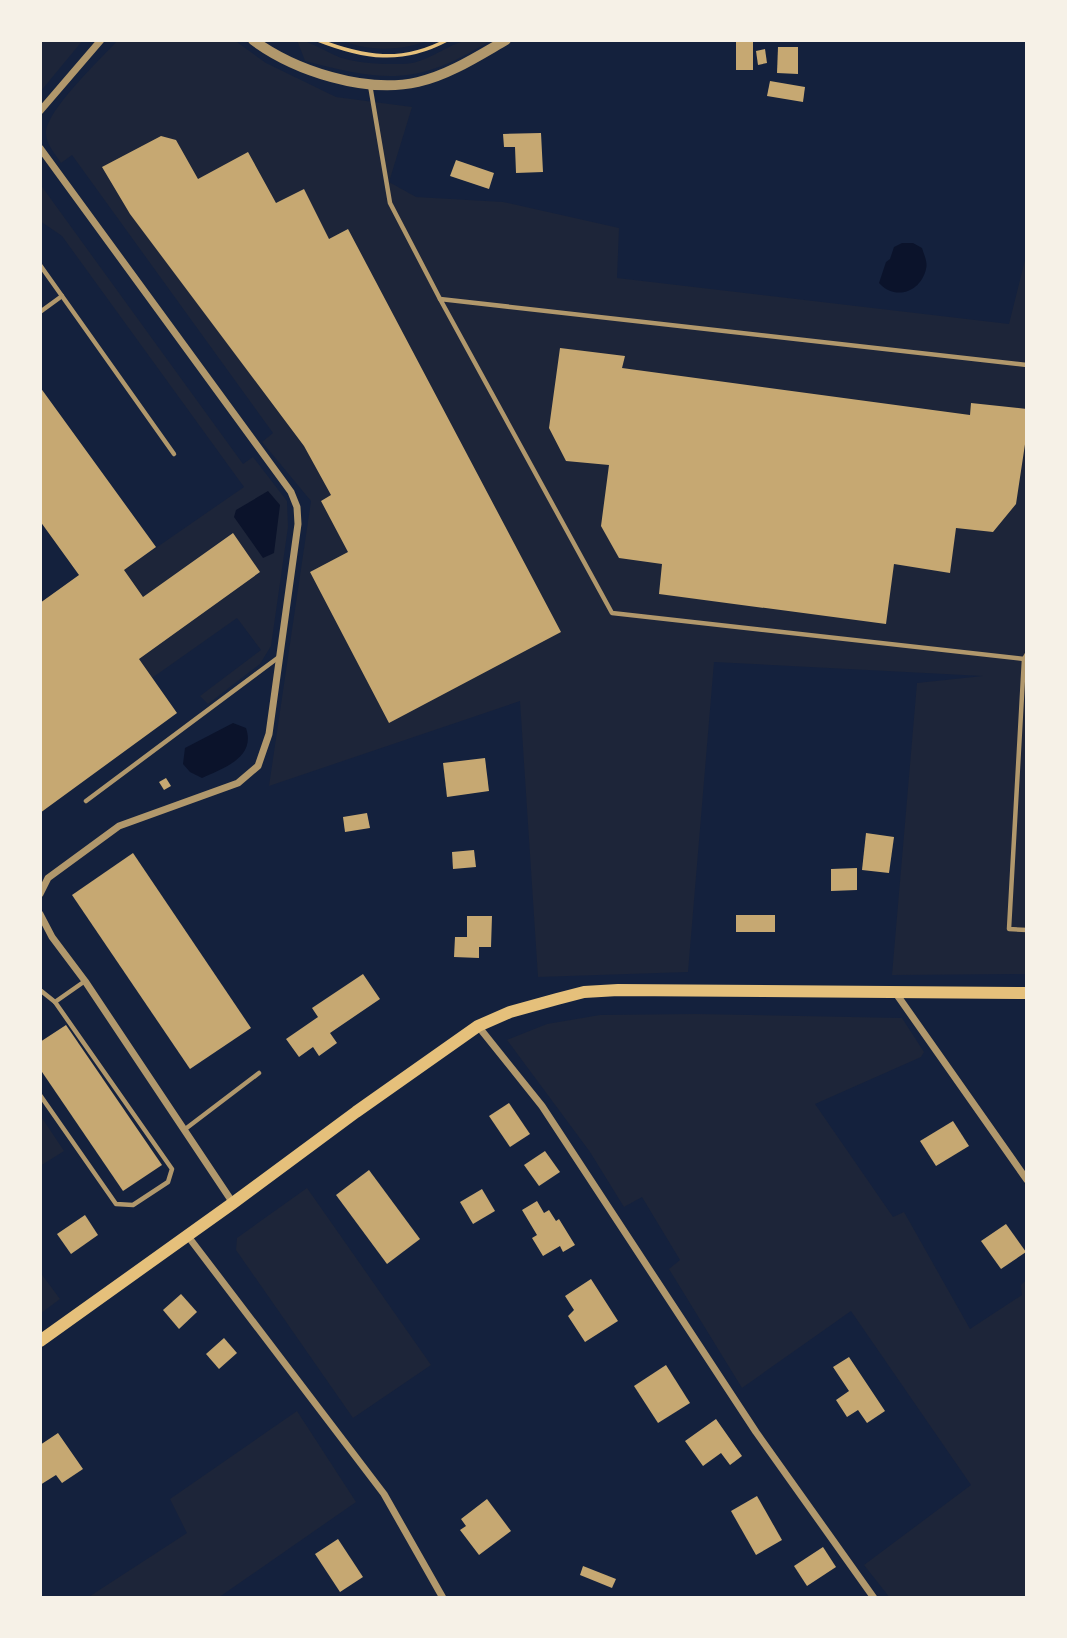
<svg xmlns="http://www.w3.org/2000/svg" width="1067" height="1638" font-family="'Alegreya Sans',sans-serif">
<rect width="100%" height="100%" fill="#14213d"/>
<!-- green -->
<g fill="#1d2539">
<polygon points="40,40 83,40 40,92"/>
<path d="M 118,40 L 234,40 L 266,63 L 336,97 L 412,107 L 389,182 L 416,197 L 503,202 L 619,228 L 617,278 L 1009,324 L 1027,252 L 1027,974 L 892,975 L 917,683 L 983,676 L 714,662 L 688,972 L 538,977 L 520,701 L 269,786 L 311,501 L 262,442 L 273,433 L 72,155 L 61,163 C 56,155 46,144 46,134 C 45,111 101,59 118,40 Z"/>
<path d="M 297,40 C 309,40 329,54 342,58 C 362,64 382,64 402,64 C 426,64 443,47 464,41 C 472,38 483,40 491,40 C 418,86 386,82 305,61 Z"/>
<path d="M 340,40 L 430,40 C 401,51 369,52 340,40 Z"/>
<polygon points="40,184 243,464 253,457 287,501 288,527 271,646 260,664 208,704 200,696 261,650 237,618 152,678 139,659 260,572 232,533 143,597 124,570 244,487 62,236 40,221"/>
<polygon points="696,1014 902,1018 924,1052 921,1057 815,1104 893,1217 904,1212 970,1329 1022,1295 1021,1285 1027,1279 1027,1598 890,1598 864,1565 971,1485 851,1311 742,1388 669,1269 680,1260 642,1197 624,1207 590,1152 507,1040 547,1024 600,1015"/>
<polygon points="40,1115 64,1151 40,1166"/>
<polygon points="307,1188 431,1365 353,1418 236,1250 237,1238"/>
<polygon points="40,1272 60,1299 40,1314"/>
<polygon points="297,1411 356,1502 218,1598 87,1598 187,1533 170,1499"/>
</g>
<!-- water -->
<g fill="#0b132b">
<path d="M 902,243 L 913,243 L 922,248 C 924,255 928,262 926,269 C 921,292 895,301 879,283 L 886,262 L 890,259 L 894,247 Z"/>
<polygon points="268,491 280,505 274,553 263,558 234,517 236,510"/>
<path d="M 233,723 L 246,728 C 256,757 224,768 202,778 L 190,772 L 183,764 L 185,748 Z"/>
</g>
<!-- building -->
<g fill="#c6a872">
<rect x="736" y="40" width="17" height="30"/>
<polygon points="778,47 798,47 798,74 777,73"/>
<polygon points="765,49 767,63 758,65 756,51"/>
<polygon points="770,81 805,87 803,102 767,96"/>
<polygon points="541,133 543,172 516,173 515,147 504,147 503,134"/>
<polygon points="161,136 176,140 198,179 248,152 276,203 304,189 329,239 348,229 561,632 389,723 310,572 348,552 321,501 331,495 304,446 130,214 102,167"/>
<polygon points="456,160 494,173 489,189 450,176"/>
<polygon points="560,348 625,356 622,368 970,415 971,403 1027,409 1027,431 1016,504 993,532 956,528 950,573 894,564 886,624 659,594 662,564 619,558 601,526 609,465 566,461 549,428"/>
<polygon points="40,387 156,547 124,570 143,597 233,533 260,572 139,659 177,713 40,813 40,603 79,575 40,521"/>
<polygon points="485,758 489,791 447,797 443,763"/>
<polygon points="166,778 171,786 164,790 159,782"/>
<polygon points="367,813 370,828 345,832 343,817"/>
<polygon points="866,833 894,837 889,873 862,870"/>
<polygon points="474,850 476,867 453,869 452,852"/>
<polygon points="133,853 251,1028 190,1069 72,895"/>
<polygon points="857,868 857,890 831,891 831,869"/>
<rect x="736" y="915" width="39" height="17"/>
<polygon points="467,916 492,916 491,947 479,947 479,958 454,957 455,937 467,937"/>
<polygon points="363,974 380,999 330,1033 337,1043 319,1056 313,1047 299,1057 286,1039 318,1017 312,1008"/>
<polygon points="66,1025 162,1165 123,1191 40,1069 40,1042"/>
<polygon points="509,1103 530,1134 510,1147 489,1116"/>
<polygon points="953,1121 969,1146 936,1166 920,1141"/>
<polygon points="545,1151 560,1172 539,1186 524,1165"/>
<polygon points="369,1170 420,1239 387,1264 336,1195"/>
<polygon points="482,1189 495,1211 473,1224 460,1202"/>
<polygon points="537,1201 544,1213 549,1210 556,1221 559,1219 575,1245 563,1252 560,1246 543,1256 532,1238 537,1235 522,1210"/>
<polygon points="85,1215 98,1235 71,1254 57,1234"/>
<polygon points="1006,1224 1026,1252 1001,1269 981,1241"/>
<polygon points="591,1279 618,1321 585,1342 568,1316 574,1310 565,1296"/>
<polygon points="181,1294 197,1312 179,1329 163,1310"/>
<polygon points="224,1338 237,1353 219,1369 206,1354"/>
<polygon points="849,1357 885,1411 867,1423 858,1410 847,1417 836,1400 849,1391 833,1367"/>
<polygon points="666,1365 690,1403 658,1423 634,1386"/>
<polygon points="716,1419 742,1456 730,1465 721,1453 703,1466 685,1441"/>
<polygon points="58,1433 83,1469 62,1483 56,1475 40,1485 40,1445"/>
<polygon points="757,1496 782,1540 756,1555 731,1511"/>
<polygon points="487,1499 511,1531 479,1555 460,1530 466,1526 461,1519"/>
<polygon points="338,1539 363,1577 340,1592 315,1554"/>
<polygon points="823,1547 836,1567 807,1586 794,1566"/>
<polygon points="583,1566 616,1579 612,1588 580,1575"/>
</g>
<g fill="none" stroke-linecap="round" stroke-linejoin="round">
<!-- path -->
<path stroke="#e5c07b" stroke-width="3.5" d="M 318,40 C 364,58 402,64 447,40"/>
<!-- service -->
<g stroke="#b1986c" stroke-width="4.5">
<polyline points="370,85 390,203 440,299"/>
<polyline points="40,265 174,454"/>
<polyline points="40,312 62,296"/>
<polyline points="1027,654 1024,659 1009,929 1027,930"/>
<polyline points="1024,659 612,613 440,299 1027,365"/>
<polyline points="86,801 279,657"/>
<polyline points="40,990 55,1002 85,981"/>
<polyline points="40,1095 116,1204 133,1205 168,1182 172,1169 55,1002"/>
<polyline points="184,1130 259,1073"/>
</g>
<!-- minor -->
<g stroke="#b1986c" stroke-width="7">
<polyline points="40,111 101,40"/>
<polyline points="40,148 291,492 297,507 298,524 269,734 258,766 238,783 119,826 48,878 40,894"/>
<polyline points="40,914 52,937 85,981 233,1203"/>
<polyline points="895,992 1027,1180"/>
<polyline points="478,1026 542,1106 756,1432 874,1598"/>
<polyline points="187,1235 384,1494 443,1598"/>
</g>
<!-- tertiary -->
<path stroke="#b1986c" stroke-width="10" d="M 253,40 C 295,71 366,94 418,82 C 449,75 478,56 506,40"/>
<!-- secondary -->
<polyline stroke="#e5c07b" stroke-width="12" points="40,1341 233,1203 356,1112 478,1026 510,1012 557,999 584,992 618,990 1027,993"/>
</g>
<!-- border -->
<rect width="1067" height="1638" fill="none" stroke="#f6f1e7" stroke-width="84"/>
</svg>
